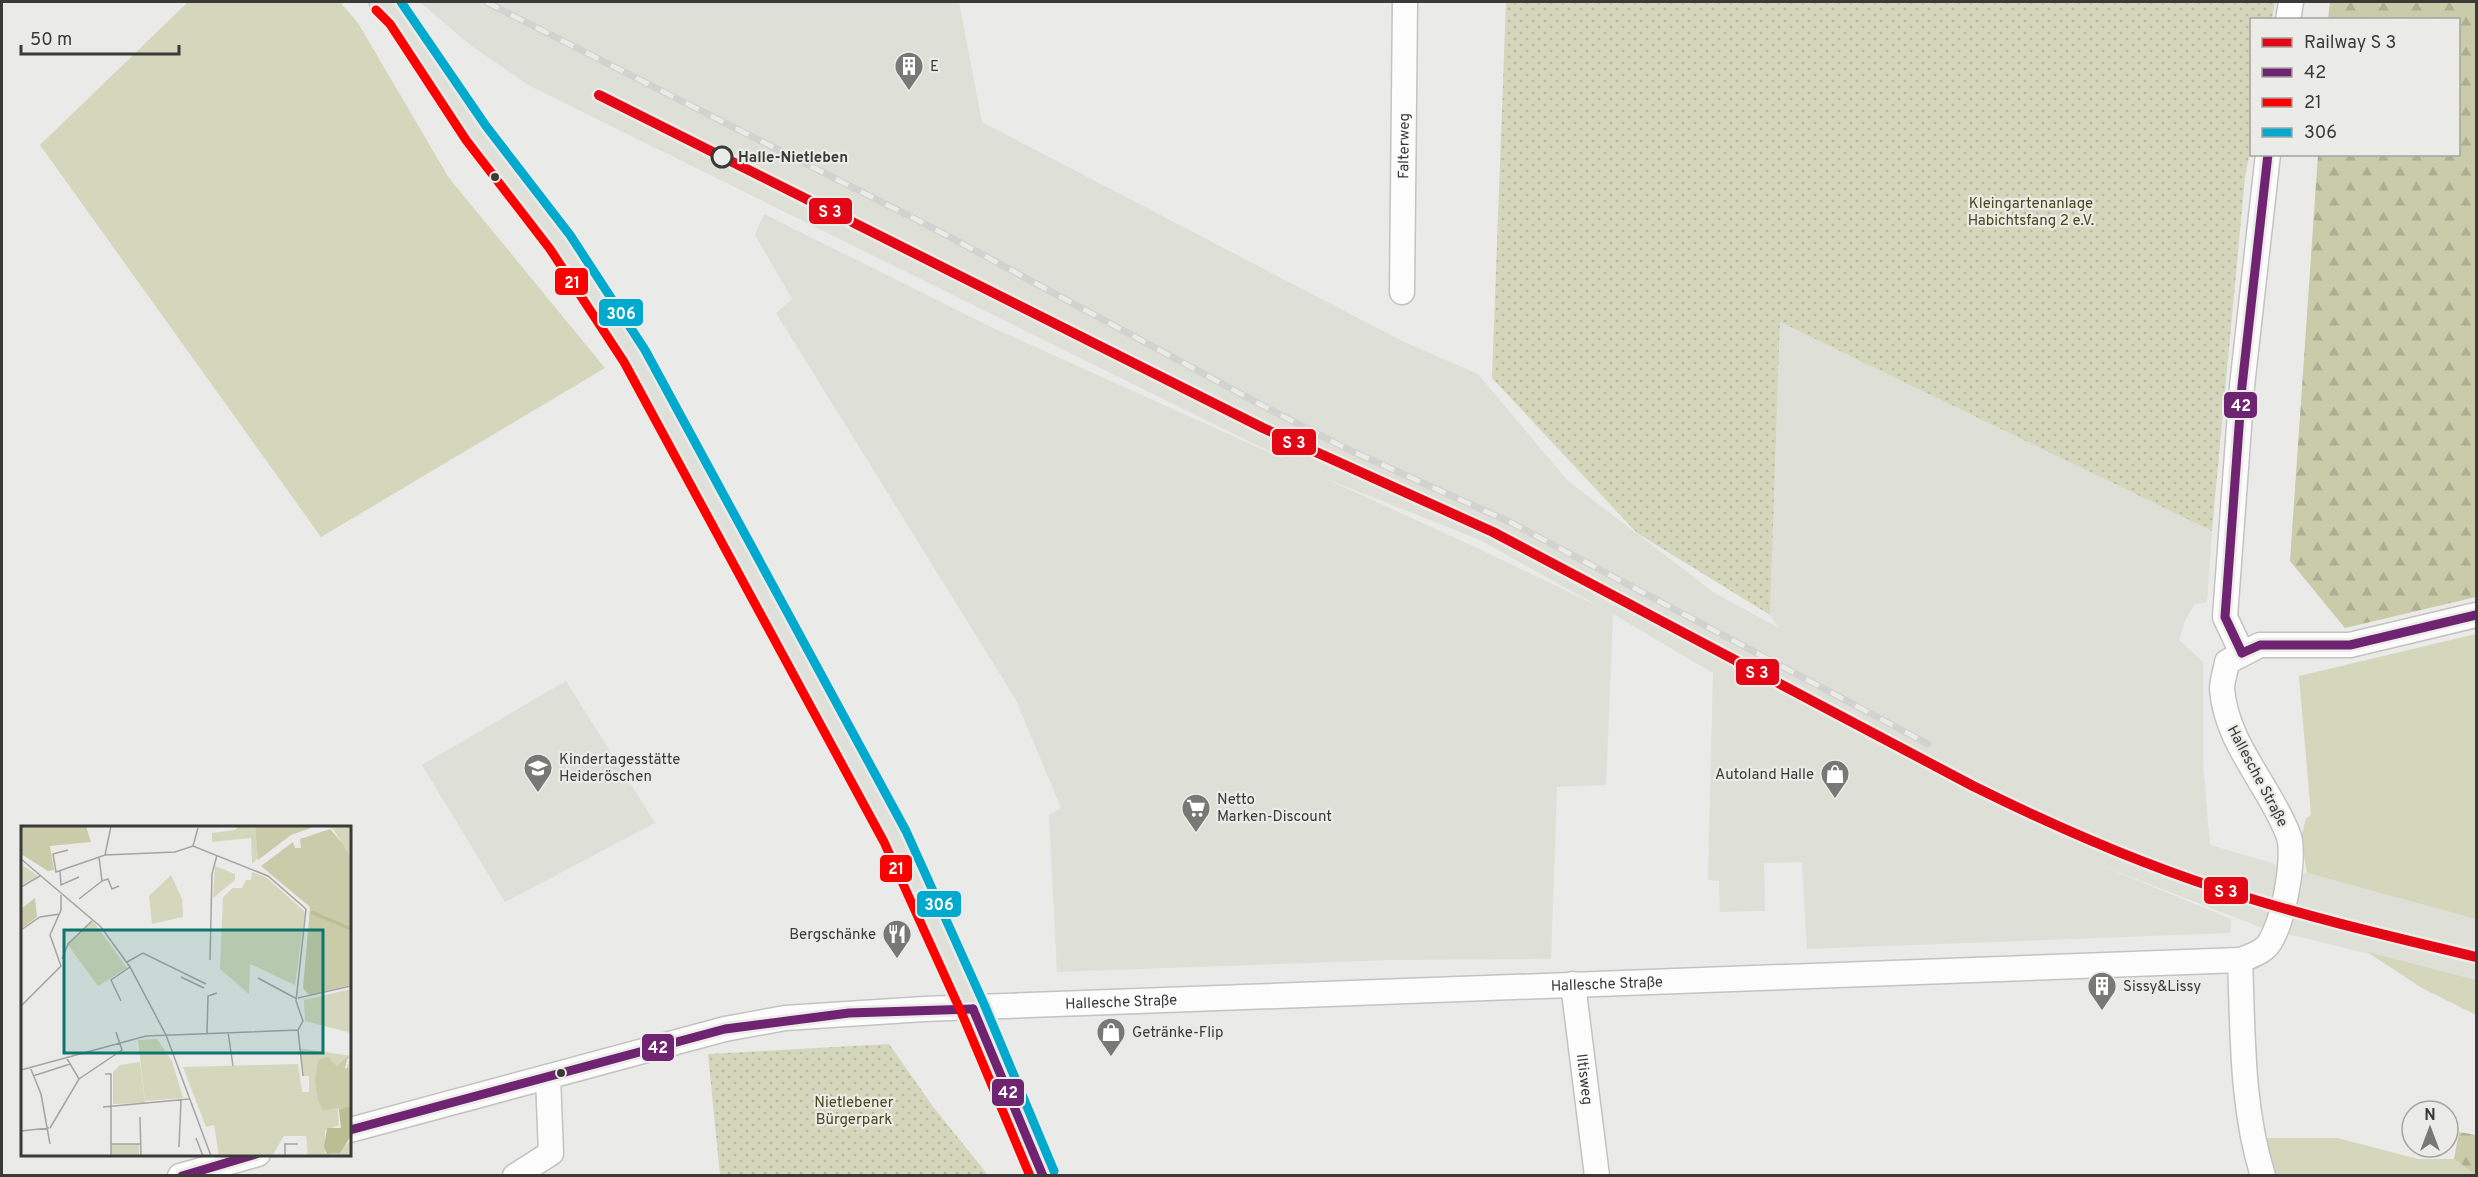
<svg xmlns="http://www.w3.org/2000/svg" width="2478" height="1177" font-family="Overpass,sans-serif">
<defs>
<pattern id="forest-firs" width="22" height="20" patternUnits="userSpaceOnUse" patternTransform="scale(1.5)"><rect width="22" height="20" fill="#c9cba9"/><path d="M5 1l3.5 6h-7zM16 11l3.5 6h-7z" fill="#adaf92"/></pattern>
<pattern id="park-dots" width="8" height="8" patternUnits="userSpaceOnUse" patternTransform="scale(1.5)"><rect width="8" height="8" fill="#d4d7bb"/><path d="M2 2h.1M6 6h.1" fill="none" stroke="#b7b9a2" stroke-width="1.8" stroke-linecap="round"/></pattern>
</defs>
<rect width="100%" height="100%" fill="#eaeae8"/>
<!-- built -->
<g fill="#dedfd7" fill-rule="evenodd">
<path d="M 420,2 L 959,2 L 982,122 L 1402,341 L 1478,374 L 1567,480 L 1713,592 L 1779,628 L 1770,615 L 1780,322 L 2212,531 L 2207,602 L 2195,604 L 2185,620 L 2179,640 L 2203,662 L 2203,763 L 2210,845 L 2272,863 L 2289,873 L 2307,873 L 2476,919 L 2476,980 L 2260,927 L 2095,863 L 2231,919 L 2230,933 L 1807,949 L 1802,862 L 1764,863 L 1765,911 L 1720,912 L 1719,881 L 1708,880 L 1713,673 L 1613,614 L 1606,785 L 1557,787 L 1551,959 L 1391,960 L 1057,972 L 1049,815 L 1061,808 L 1016,700 L 776,313 L 792,299 L 755,235 L 764,214 L 991,327 L 1297,465 L 528,85 L 469,44 ZM 1322,477 L 1480,540 L 1598,606 L 1475,547 Z"/>
<polygon points="566,681 655,823 505,902 422,765"/>
</g>
<!-- grass -->
<g fill="#d4d7bb">
<polygon points="188,2 340,2 358,23 449,178 605,368 321,537 40,145"/>
<polygon points="2476,634 2476,919 2307,873 2301,838 2306,818 2311,815 2299,676"/>
<polygon points="2367,952 2476,980 2476,1015 2422,988"/>
<polygon points="2251,1138 2337,1138 2418,1159 2454,1159 2476,1175 2263,1175"/>
</g>
<!-- forest -->
<g fill="url(#forest-firs)">
<polygon points="2330,2 2476,2 2476,597 2345,628 2290,561 2318,155 2458,154 2458,20 2328,19"/>
<polygon points="2459,1132 2476,1135 2476,1175 2454,1159"/>
</g>
<!-- park -->
<g fill="url(#park-dots)">
<polygon points="1506,2 2275,2 2272,19 2252,20 2252,141 2245,177 2212,531 1780,322 1770,615 1637,533 1492,378"/>
<polygon points="889,1044 934,1108 988,1175 720,1175 708,1054"/>
</g>
<g fill="none" stroke-linecap="round" stroke-linejoin="round">
<!-- minor casing -->
<g stroke="#c3c4c2" stroke-width="27">
<g id="minor">
<polyline points="2288,20 2291,2"/>
<path id="s1" d="M 1402,292 L 1405,2"/>
<polyline points="2242,653 2225,617 2242,386 2268,154"/>
<path d="M 2240,960 C 2243,1032 2241,1106 2263,1176"/>
<path id="s2" d="M 1573,984 L 1597,1176"/>
<path id="s3" d="M 350,1130 L 725,1029 L 785,1018 L 924,1009 L 2240,960 C 2249,957 2258,954 2265,948 C 2282,933 2297,855 2288,834 C 2269,785 2226,743 2222,689 C 2222,680 2226,670 2227,662 L 2260,645 L 2350,645 L 2476,615"/>
<polyline points="180,1176 258,1154"/>
<polyline points="515,1176 551,1153 548,1077"/>
</g>
</g>
<!-- major casing -->
<g stroke="#c5c5c4" stroke-width="33">
<polyline id="major" points="385,2 399,17 476,133 560,242 634,356 895,837 973,1009 1043,1176"/>
</g>
<!-- minor -->
<use href="#minor" stroke="#fcfcfc" stroke-width="24"/>
<!-- major -->
<use href="#major" stroke="#dfe0da" stroke-width="30"/>
<!-- rail casing -->
<g stroke="#d2d2d1" stroke-width="7">
<polyline id="rail" points="486,2 933,228 1267,408 1345,448 1512,523 1928,744"/>
</g>
<!-- rail -->
<use href="#rail" stroke="#ebebe7" stroke-width="4.5" stroke-dasharray="14" stroke-linecap="butt"/>
<!-- bus-1 casing -->
<g stroke="#ebebe7" stroke-width="14">
<g id="bus-1">
<polyline points="2242,653 2225,617 2242,386 2268,154"/>
<polyline points="2242,653 2260,645 2350,645 2476,615"/>
<polyline points="973,1009 1043,1176"/>
<polyline points="350,1130 725,1029 849,1013 973,1009"/>
<polyline points="182,1176 256,1154"/>
</g>
</g>
<!-- bus-2 casing -->
<g stroke="#ebebe7" stroke-width="14">
<polyline id="bus-2" points="376,10 390,24 466,140 550,249 624,362 884,842 962,1014 1030,1176"/>
</g>
<!-- bus-3 casing -->
<g stroke="#ebebe7" stroke-width="14">
<polyline id="bus-3" points="401,2 486,126 570,235 645,350 906,831 984,1004 1054,1171"/>
</g>
<!-- bus-1 -->
<use href="#bus-1" stroke="#6f2472" stroke-width="9"/>
<!-- bus-2 -->
<use href="#bus-2" stroke="#f00" stroke-width="9"/>
<!-- bus-3 -->
<use href="#bus-3" stroke="#00a9ce" stroke-width="9"/>
<!-- rail-1 casing -->
<g stroke="#ebebe7" stroke-width="15">
<path id="rail-1" d="M 599,95 L 1263,428 L 1493,532 L 1973,786 C 2060,829 2149,868 2242,896 C 2319,920 2398,938 2476,957"/>
</g>
<!-- rail-1 -->
<use href="#rail-1" stroke="#e30614" stroke-width="10"/>
</g>
<!-- icons -->
<defs>
<g id="building-pin" transform="scale(1.5)"><path d="M0 17L-7.5 6A9.5 9.5 0 1 1 7.5 6Z" fill="#787876" stroke="#ebebe7"/><path d="M-4-6H4V6H1V3H-1V6H-4ZM-2.5-4.3h1.7v1.8h-1.7ZM.8-4.3h1.7v1.8H.8ZM-2.5-1h1.7V.8h-1.7ZM.8-1h1.7V.8H.8Z" fill="#fff"/></g>
<g id="school-pin" transform="scale(1.5)"><path d="M0 17L-7.5 6A9.5 9.5 0 1 1 7.5 6Z" fill="#787876" stroke="#ebebe7"/><path d="M0-5L7-2L0 1L-7-2ZM-4 1L0 2.5L4 1V4Q0 6-4 4Z" fill="#fff"/></g>
<g id="shop-pin" transform="scale(1.5)"><path d="M0 17L-7.5 6A9.5 9.5 0 1 1 7.5 6Z" fill="#787876" stroke="#ebebe7"/><path d="M-5-2.5h2.3a2.7 3.5 0 0 1 5.4 0H5L5.5 6h-11ZM-1.5-2.5h3a1.5 2.3 0 0 0-3 0Z" fill="#fff"/></g>
<g id="supermarket-pin" transform="scale(1.5)"><path d="M0 17L-7.5 6A9.5 9.5 0 1 1 7.5 6Z" fill="#787876" stroke="#ebebe7"/><path d="M-6-5.5h2.5l.6 2H6L4.5 2H-2.5L-4.4-4H-6ZM-1.5 3.2a1.3 1.3 0 1 0 .1 0ZM3 3.2a1.3 1.3 0 1 0 .1 0Z" fill="#fff"/></g>
<g id="restaurant-pin" transform="scale(1.5)"><path d="M0 17L-7.5 6A9.5 9.5 0 1 1 7.5 6Z" fill="#787876" stroke="#ebebe7"/><path d="M-5-6h1v4h1v-4h1v4h1v-4h1v5L-1.5 .5V6h-2V.5L-5-1ZM5-6V6H3V1.5H1.5Q1.5-4 5-6Z" fill="#fff"/></g>
</defs>
<g fill-rule="evenodd">
<use href="#building-pin" x="909" y="66"/>
<use href="#school-pin" x="538" y="768"/>
<use href="#shop-pin" x="1835" y="774"/>
<use href="#supermarket-pin" x="1196" y="808"/>
<use href="#restaurant-pin" x="897" y="934"/>
<use href="#building-pin" x="2102" y="986"/>
<use href="#shop-pin" x="1111" y="1032"/>
</g>
<!-- markers -->
<circle fill="#ebebe7" stroke="#3a3a38" stroke-width="3" cx="722" cy="157" r="10"/>
<g fill="#3a3a38" stroke="#ebebe7" stroke-width="2">
<circle cx="495" cy="177" r="5"/>
<circle cx="561" cy="1073" r="5"/>
</g>
<g text-anchor="middle" stroke-width="4.5" stroke-linejoin="round" paint-order="stroke">
<!-- poi labels -->
<g font-size="15" fill="#3a3a38" stroke="#ebebe7" text-anchor="start">
<text x="930" y="71">E</text>
<text x="559" y="764">Kindertagesstätte<tspan x="559" dy="17">Heideröschen</tspan></text>
<text x="1814" y="779" text-anchor="end">Autoland Halle</text>
<text x="1217" y="804">Netto<tspan x="1217" dy="17">Marken-Discount</tspan></text>
<text x="876" y="939" text-anchor="end">Bergschänke</text>
<text x="2123" y="991">Sissy&amp;Lissy</text>
<text x="1132" y="1037">Getränke-Flip</text>
</g>
<!-- street labels -->
<g font-size="15" fill="#3a3a38" stroke="#ebebe7">
<text dy="5" stroke="none"><textPath href="#s1" startOffset="146">Falterweg</textPath></text>
<text transform="translate(2258 776) rotate(62)" y="5">Hallesche Straße</text>
<text dy="5" stroke="none"><textPath href="#s3" startOffset="1272">Hallesche Straße</textPath></text>
<text dy="5" stroke="none"><textPath href="#s3" startOffset="786">Hallesche Straße</textPath></text>
<text dy="5" stroke="none"><textPath href="#s2" startOffset="96">Iltisweg</textPath></text>
</g>
<!-- stop labels -->
<g font-size="15" font-weight="bold" fill="#3a3a38" stroke="#ebebe7" text-anchor="start">
<text x="738" y="162">Halle-Nietleben</text>
</g>
<!-- park labels -->
<g font-size="15" fill="#46491b" stroke="#ebebe7">
<text x="2031" y="208">Kleingartenanlage<tspan x="2031" dy="17">Habichtsfang 2 e.V.</tspan></text>
<text x="854" y="1107">Nietlebener<tspan x="854" dy="17">Bürgerpark</tspan></text>
</g>
</g>
<!-- overview -->
<g transform="translate(21 826)">
<rect width="330" height="330" fill="#eaeae8"/>
<path d="M 218,0 L 234,0 L 237,32 L 231,38 L 230,12 L 191,16 L 191,7 L 214,4 ZM 0,38 L 17,50 L 0,59 ZM 194,40 L 214,48 L 214,54 L 192,72 ZM 72,95 L 106,142 L 77,160 L 47,119 ZM 330,163 L 330,207 L 284,195 L 283,174 ZM 278,222 L 330,230 L 330,243 L 325,244 L 329,232 L 316,240 L 311,235 L 297,234 L 294,254 L 296,273 L 302,283 L 317,282 L 318,299 L 304,304 L 304,327 L 311,328 L 330,315 L 330,330 L 287,330 L 285,310 L 263,310 L 251,330 L 198,330 L 193,299 L 185,301 L 162,241 L 277,238 L 281,266 L 288,266 L 288,250 L 282,250 ZM 119,236 L 124,277 L 92,278 L 92,246 L 99,239 Z" fill="#d4d7bb"/>
<path d="M 0,0 L 65,0 L 70,16 L 29,20 L 33,44 L 27,45 L 0,28 ZM 234,0 L 295,0 L 270,9 L 237,34 ZM 309,3 L 330,27 L 330,159 L 288,169 L 282,162 L 289,81 L 240,40 L 272,16 L 274,22 L 280,22 L 279,13 ZM 14,72 L 16,91 L 0,103 L 0,83 ZM 327,230 L 324,242 L 330,243 L 330,280 L 319,285 L 317,282 L 302,284 L 296,273 L 294,254 L 297,234 L 307,231 L 316,240 Z" fill="#c9cba9"/>
<path d="M 307,0 L 330,0 L 330,32 L 313,4 ZM 231,46 L 245,51 L 284,86 L 274,159 L 229,138 L 228,168 L 199,143 L 202,71 L 212,62 L 221,62 L 225,54 L 230,54 ZM 150,49 L 161,73 L 162,91 L 131,98 L 128,70 ZM 136,213 L 151,235 L 162,272 L 124,275 L 117,214 ZM 90,318 L 118,318 L 118,330 L 90,330 Z" fill="#d4d7bb"/>
<path d="M 330,280 L 330,310 L 319,327 L 306,328 L 303,321 L 306,302 L 320,302 L 318,284 Z" fill="#babe93"/>
<path fill="none" stroke="#babe93" stroke-width="3" d="M 290,86 L 330,103"/>
<path fill="none" stroke="#a4a4a2" stroke-width="1.5" d="M 172,20 L 177,2M 84,29 L 90,0M 0,33 L 80,101 L 109,141 L 145,209 L 190,330M 39,45 L 40,59 L 58,51M 81,55 L 87,53 L 91,63 L 98,60M 0,61 L 19,50M 58,73 L 81,55 L 78,31M 0,104 L 19,91 L 39,88M 41,133 L 47,118 L 71,95M 189,134 L 191,48 L 196,29M 106,136 L 122,127 L 185,158M 160,151 L 183,162M 237,152 L 276,173M 277,172 L 330,160M 100,175 L 90,154 L 109,141M 0,180 L 40,140 L 29,109 L 40,84 L 40,69M 277,204 L 282,250M 207,206 L 212,240M 186,207 L 187,170 L 196,167M 45,231 L 58,253M 9,241 L 20,268 L 29,318M 0,244 L 125,210 L 277,204 L 282,195 L 275,175 L 285,83 L 247,50 L 172,20 L 154,26 L 84,29 L 35,46 L 32,28 L 47,24M 84,248 L 90,248 L 90,330M 12,250 L 49,238M 82,281 L 168,273M 119,291 L 120,330M 29,302 L 58,253 L 101,224 L 95,206M 0,305 L 28,302M 175,312 L 182,330M 90,318 L 120,318M 158,321 L 160,274M 264,330 L 264,318 L 277,318"/>
<path fill="#0f766e" fill-opacity="0.15" stroke="#0f766e" stroke-width="3" d="M 43,104 L 302,104 L 302,227 L 43,227 Z"/>
<rect width="330" height="330" fill="none" stroke="#3a3a38" stroke-width="3"/>
</g>
<g stroke="#ebebe7" stroke-width="2">
<rect x="808" y="197" width="45" height="28" rx="6" fill="#e30614"/>
<rect x="554" y="267" width="35" height="29" rx="6" fill="#f00"/>
<rect x="598" y="298" width="46" height="29" rx="6" fill="#00a9ce"/>
<rect x="2223" y="391" width="35" height="28" rx="6" fill="#6f2472"/>
<rect x="1271" y="428" width="46" height="28" rx="6" fill="#e30614"/>
<rect x="1735" y="658" width="45" height="28" rx="6" fill="#e30614"/>
<rect x="879" y="854" width="34" height="29" rx="6" fill="#f00"/>
<rect x="2203" y="876" width="46" height="29" rx="6" fill="#e30614"/>
<rect x="916" y="890" width="46" height="28" rx="6" fill="#00a9ce"/>
<rect x="641" y="1033" width="34" height="29" rx="6" fill="#6f2472"/>
<rect x="991" y="1078" width="34" height="29" rx="6" fill="#6f2472"/>
</g>
<g font-size="16" text-anchor="middle" font-weight="bold" fill="#fff">
<text x="830" y="217">S 3</text>
<text x="572" y="288">21</text>
<text x="621" y="319">306</text>
<text x="2241" y="411">42</text>
<text x="1294" y="448">S 3</text>
<text x="1757" y="678">S 3</text>
<text x="896" y="874">21</text>
<text x="2226" y="897">S 3</text>
<text x="939" y="910">306</text>
<text x="658" y="1053">42</text>
<text x="1008" y="1098">42</text>
</g>
<!-- border -->
<rect width="2478" height="1177" fill="none" stroke="#3a3a38" stroke-width="6"/>
<!-- legend -->
<rect x="2250" y="18" width="210" height="138" fill="#ebebe7" stroke="#a4a4a1" stroke-width="1.5"/>
<rect x="2262" y="38" width="30" height="9" fill="#e30614" stroke="#a4a4a1" stroke-width="1.5"/>
<text x="2304" y="48" font-size="18" fill="#3a3a38">Railway S 3</text>
<rect x="2262" y="68" width="30" height="9" fill="#6f2472" stroke="#a4a4a1" stroke-width="1.5"/>
<text x="2304" y="78" font-size="18" fill="#3a3a38">42</text>
<rect x="2262" y="98" width="30" height="9" fill="#ff0000" stroke="#a4a4a1" stroke-width="1.5"/>
<text x="2304" y="108" font-size="18" fill="#3a3a38">21</text>
<rect x="2262" y="128" width="30" height="9" fill="#00a9ce" stroke="#a4a4a1" stroke-width="1.5"/>
<text x="2304" y="138" font-size="18" fill="#3a3a38">306</text>
<!-- north arrow -->
<g transform="translate(2430 1129)"><circle r="28" fill="#ebebe7" stroke="#a4a4a1" stroke-width="1.5"/>
<path d="M0-4.5L10 22L0 15L-10 22Z" fill="#787876"/>
<text y="-9" font-size="16" font-weight="bold" text-anchor="middle" fill="#3a3a38">N</text>
</g>
<!-- scale -->
<path d="M21 45v9h158v-9" fill="none" stroke="#3a3a38" stroke-width="3"/>
<text x="30" y="45" font-size="18" fill="#3a3a38" stroke="#ebebe7" stroke-width="4.5" paint-order="stroke">50 m</text>
</svg>
